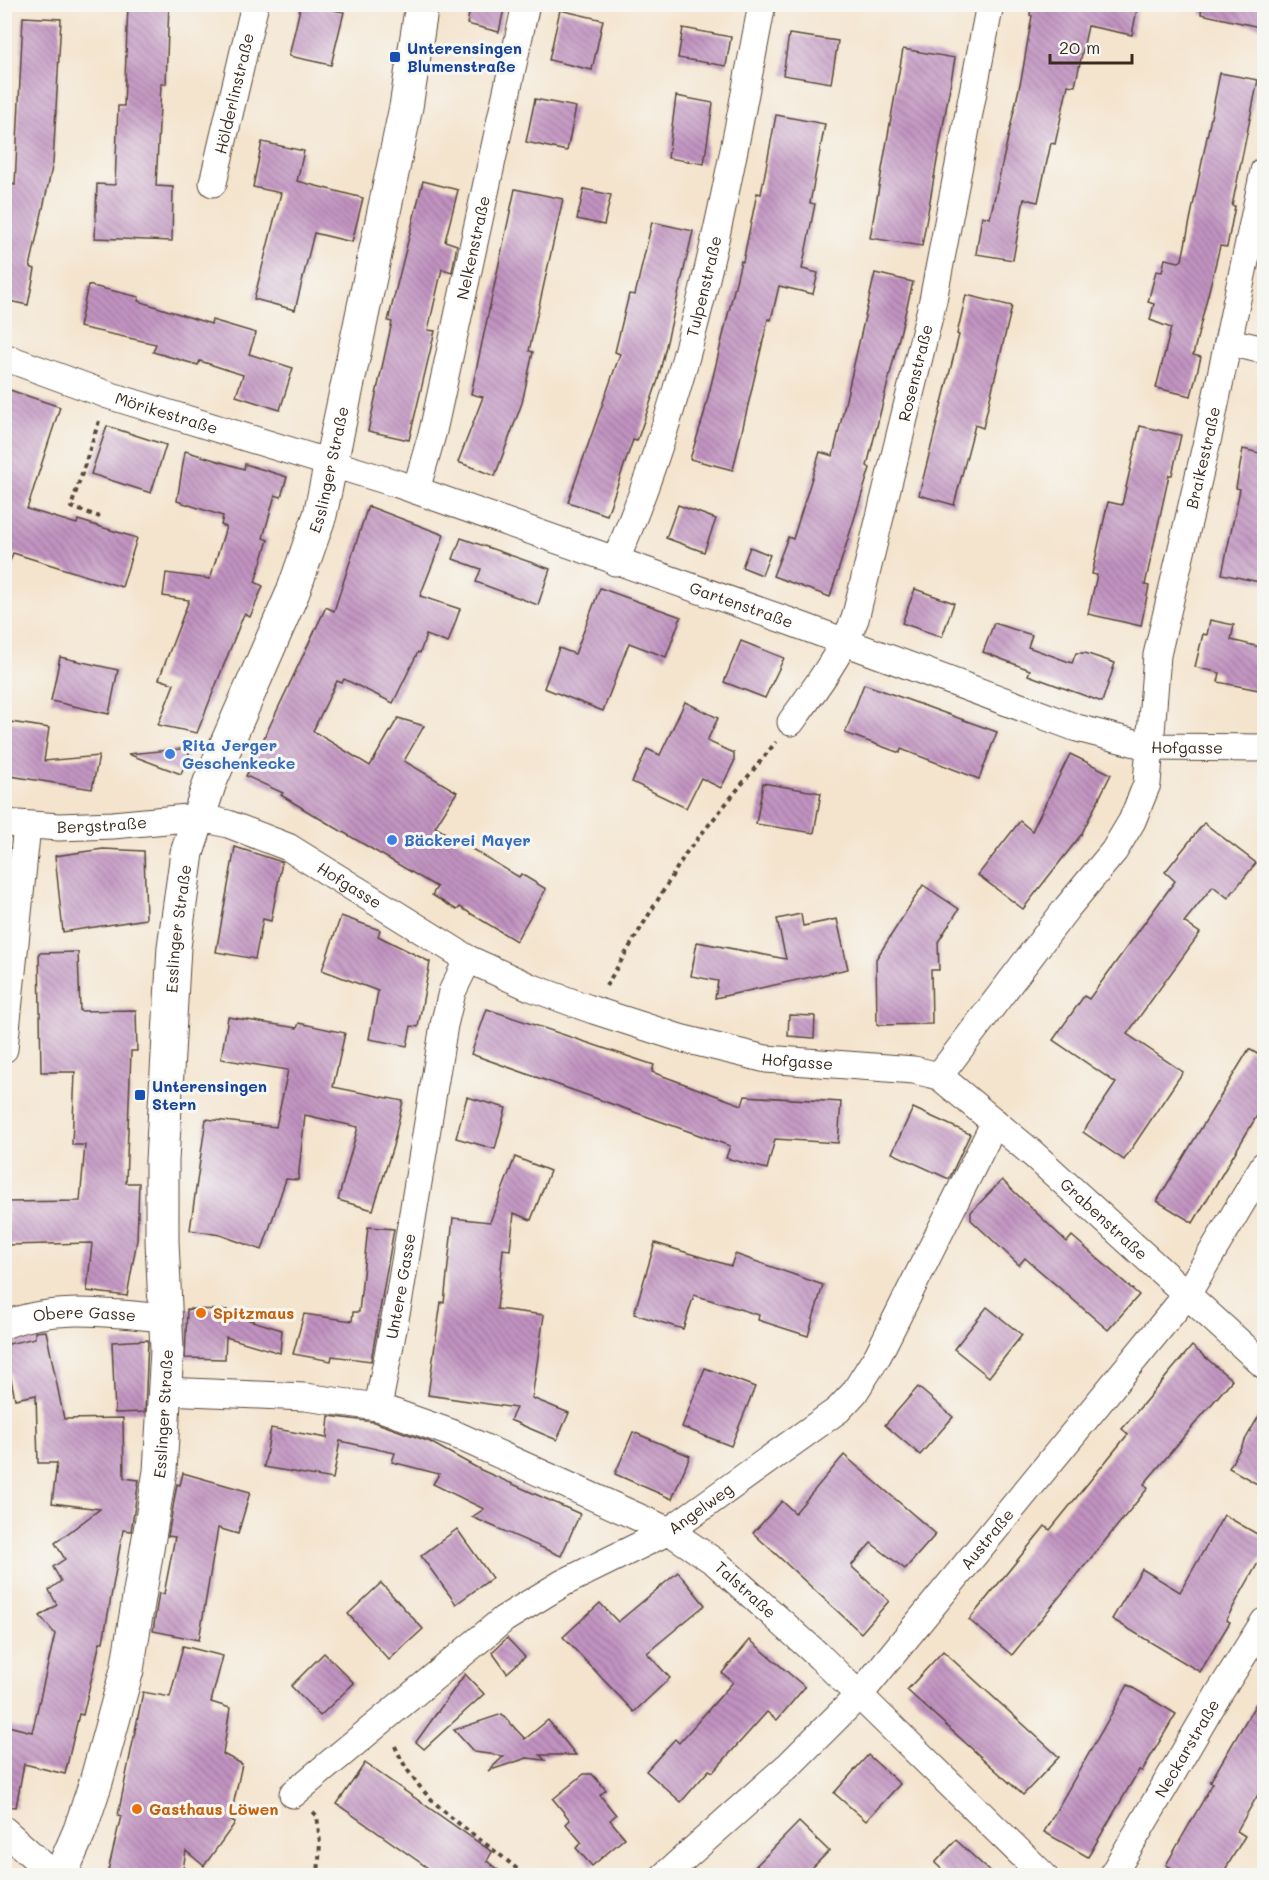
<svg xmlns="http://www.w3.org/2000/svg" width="1269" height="1880" font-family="Mali,sans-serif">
<defs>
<pattern id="building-back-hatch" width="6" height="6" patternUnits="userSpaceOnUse" patternTransform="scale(1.5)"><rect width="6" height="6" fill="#c193c1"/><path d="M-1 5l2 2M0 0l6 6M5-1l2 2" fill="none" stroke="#9e789c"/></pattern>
</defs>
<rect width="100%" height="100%" fill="#f6f6f2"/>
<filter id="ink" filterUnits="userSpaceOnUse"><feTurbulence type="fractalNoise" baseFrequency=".0167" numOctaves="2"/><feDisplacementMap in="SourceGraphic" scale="12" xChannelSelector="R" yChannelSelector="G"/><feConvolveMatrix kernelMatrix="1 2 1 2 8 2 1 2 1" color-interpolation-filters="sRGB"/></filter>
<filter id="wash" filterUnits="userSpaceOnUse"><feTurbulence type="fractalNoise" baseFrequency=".008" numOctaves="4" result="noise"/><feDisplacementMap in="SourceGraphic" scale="24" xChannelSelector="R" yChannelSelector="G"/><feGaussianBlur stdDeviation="1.35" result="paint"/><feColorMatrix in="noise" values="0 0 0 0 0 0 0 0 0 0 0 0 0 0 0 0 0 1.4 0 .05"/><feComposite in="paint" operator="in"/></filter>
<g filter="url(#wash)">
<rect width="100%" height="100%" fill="#f4e4ce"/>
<g id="blocks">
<!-- building -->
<g fill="url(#building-back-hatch)">
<polygon points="128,4 169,4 166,84 161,84 156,186 173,187 172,241 95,238 97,184 115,185 118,106 124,106"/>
<polygon points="301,4 344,12 331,65 289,56"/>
<polygon points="471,4 505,4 499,32 467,24"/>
<polygon points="1031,4 1138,4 1132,35 1088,26 1075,86 1068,85 1055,144 1051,143 1038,202 1024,199 1013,260 976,254 982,216 990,218 1022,75 1032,16 1030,15"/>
<polygon points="1202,4 1264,4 1264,28 1201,14"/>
<polygon points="560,10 603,20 592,70 549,60"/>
<polygon points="23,17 61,19 53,163 30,267 35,269 28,305 4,300 4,212 11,184 15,185"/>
<polygon points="683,28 731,37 726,66 678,58"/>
<polygon points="789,34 838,41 831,83 783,75"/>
<polygon points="903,49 955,58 922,246 870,238"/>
<polygon points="1220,73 1258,80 1232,206 1235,206 1227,247 1220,246 1193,355 1201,357 1191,396 1156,388 1171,328 1150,320 1154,304 1148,302 1156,271 1162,272 1165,259 1179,262 1182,260"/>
<polygon points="676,96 713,103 704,164 668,158"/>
<polygon points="535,99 576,107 567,151 526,142"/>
<polygon points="776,115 825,124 810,203 815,204 802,269 818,273 813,294 779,286 771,320 768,319 733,470 690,459 703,418 741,261 743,262 757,193 761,194"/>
<polygon points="262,142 304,151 297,181 363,198 352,242 314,233 295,310 254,299 281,193 253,187"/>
<polygon points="423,181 458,190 445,241 457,245 452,272 442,269 428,330 435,331 409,440 368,431 392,322 388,321"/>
<polygon points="515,189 563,199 529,351 533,352 522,403 495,476 458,462 483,397 471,394"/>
<polygon points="584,189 611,195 604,225 577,219"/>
<polygon points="652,222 693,231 658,380 637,441 633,440 607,515 568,502 620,354 615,352 629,294 635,295"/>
<polygon points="875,273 913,282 867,466 870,468 830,597 773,576 788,537 793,539 820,452 833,456"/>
<polygon points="88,285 139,297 138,301 211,324 212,320 256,333 249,354 293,368 280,410 236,396 243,375 200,361 198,365 153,352 156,344 79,327"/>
<polygon points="966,295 1012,306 983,428 975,425 954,505 919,495 959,335 957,334"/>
<polygon points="4,388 60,407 27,509 77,524 78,520 137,538 122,587 13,553 9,564 4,564"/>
<polygon points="107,426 166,445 151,493 91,474"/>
<polygon points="1140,426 1181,435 1172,475 1169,475 1145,585 1149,586 1141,626 1088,614 1097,575 1092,574 1108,502 1122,505"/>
<polygon points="1243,449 1264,454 1264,583 1222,574 1240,489 1236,488"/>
<polygon points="185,451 244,469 245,464 287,477 281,497 275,495 263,538 268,540 255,582 263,586 250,617 244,614 197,733 158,725 174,684 159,679 189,600 163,596 166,573 210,579 226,527 221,525 223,516 177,501"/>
<polygon points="678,505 716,519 704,552 666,538"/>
<polygon points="368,506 444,535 420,596 460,609 448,643 426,635 420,653 418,652 393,703 344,679 342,683 337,681 313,731 370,766 398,718 424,726 404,761 457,792 435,827 519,877 521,874 546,889 516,941 460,907 457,910 432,895 437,887 312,814 281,795 283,793 246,776 326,607 334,611"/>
<polygon points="461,538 550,569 538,605 476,582 481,569 453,559"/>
<polygon points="750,547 770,555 762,575 742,567"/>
<polygon points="600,588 681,617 666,657 629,643 603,711 544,688 559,648 575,654"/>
<polygon points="915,589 954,603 942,637 902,623"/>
<polygon points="1210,620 1234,625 1231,640 1264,648 1264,691 1218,682 1220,673 1195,667 1203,634 1207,635"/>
<polygon points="994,623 1032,635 1028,647 1072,663 1076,653 1085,653 1115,663 1102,702 1028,675 1030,670 983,652"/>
<polygon points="741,641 784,658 765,698 724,682"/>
<polygon points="60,657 118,670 109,714 51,701"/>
<polygon points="864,684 997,732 979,779 901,749 900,753 845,733"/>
<polygon points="685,702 718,718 707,741 734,753 734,762 721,788 701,778 686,808 632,782 647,749 660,755"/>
<polygon points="4,721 49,728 44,761 99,756 92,789 4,775"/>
<polygon points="191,748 181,774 128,754"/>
<polygon points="1070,754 1111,774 1081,835 1023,909 978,875 1020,821 1032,831"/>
<polygon points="763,783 821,793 814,833 756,824"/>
<polygon points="1204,823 1256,863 1228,898 1213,886 1184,922 1200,933 1127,1034 1183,1072 1124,1160 1083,1132 1116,1083 1053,1040 1084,996 1089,999 1175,881 1165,872"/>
<polygon points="235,847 282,862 271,921 263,919 255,959 216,952"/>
<polygon points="103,849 144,851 146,919 63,932 55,856"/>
<polygon points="923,885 959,909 938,942 939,970 931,970 932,1024 877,1025 876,959"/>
<polygon points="801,914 803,926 837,919 848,969 715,998 718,981 691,976 697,942 786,959 777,919"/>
<polygon points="341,916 380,930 378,936 430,962 418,1027 411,1026 407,1046 369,1039 378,991 322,970"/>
<polygon points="78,952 80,1011 136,1010 137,1051 131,1051 126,1183 139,1183 137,1240 127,1296 87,1291 92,1243 8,1245 7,1202 80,1201 85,1145 72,1145 75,1072 41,1072 39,953"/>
<polygon points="487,1009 654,1065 652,1072 742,1105 745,1096 841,1102 838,1143 775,1139 767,1169 726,1158 730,1146 471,1054"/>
<polygon points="789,1015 815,1016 814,1038 788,1036"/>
<polygon points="228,1017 297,1028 299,1023 345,1033 333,1087 403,1101 393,1146 373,1210 338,1200 358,1127 305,1115 298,1180 286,1179 262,1250 220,1235 190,1230 206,1119 276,1127 288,1070 221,1059"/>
<polygon points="1249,1049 1264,1058 1264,1104 1193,1223 1157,1201"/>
<polygon points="467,1097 506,1108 495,1149 456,1138"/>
<polygon points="913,1108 970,1134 949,1179 892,1153"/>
<polygon points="515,1157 550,1171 531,1220 514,1213 510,1250 503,1249 497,1309 544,1315 532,1398 569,1413 557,1440 510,1420 516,1408 428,1395 441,1302 444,1303 453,1218 490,1222"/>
<polygon points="1002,1180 1067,1242 1072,1236 1139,1295 1108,1330 1025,1258 1019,1265 971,1220 971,1212"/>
<polygon points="368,1227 394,1229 371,1361 332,1356 331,1361 293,1354 304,1314 352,1321 353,1312 359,1312"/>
<polygon points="655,1243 731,1266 735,1254 823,1285 808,1336 758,1320 759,1315 694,1295 683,1329 634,1314"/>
<polygon points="987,1307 1022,1335 989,1377 954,1349"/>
<polygon points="187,1309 227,1310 227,1313 282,1330 280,1353 226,1337 225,1359 185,1358"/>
<polygon points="46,1331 64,1419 123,1418 124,1478 139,1480 131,1531 123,1530 103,1642 100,1642 83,1715 79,1714 65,1774 24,1764 16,1807 4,1806 4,1725 32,1732 34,1724 55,1634 40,1616 57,1605 49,1590 61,1581 53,1567 65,1559 55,1543 100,1509 52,1503 57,1463 38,1463 36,1395 15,1399 4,1345 35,1338 35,1332"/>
<polygon points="148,1340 145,1412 115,1413 112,1342"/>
<polygon points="1192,1346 1232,1380 1144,1484 1148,1488 1012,1655 969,1620 1045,1526 1050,1530 1128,1434 1122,1429"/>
<polygon points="705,1368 755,1387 731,1446 682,1427"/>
<polygon points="918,1387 953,1417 920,1455 885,1425"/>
<polygon points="1264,1407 1264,1488 1229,1468"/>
<polygon points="329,1416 374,1422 430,1442 481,1470 580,1514 561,1556 472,1517 484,1509 433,1484 439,1474 392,1462 395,1453 340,1441 333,1479 264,1467 271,1428 327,1438"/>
<polygon points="633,1432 690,1456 672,1499 615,1474"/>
<polygon points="844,1455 936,1534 905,1569 871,1543 851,1566 889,1601 861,1633 753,1533 782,1501 795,1513"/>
<polygon points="183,1473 250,1492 238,1534 218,1528 199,1640 153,1631 159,1593 164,1594 175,1537 168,1536 177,1484 180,1485"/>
<polygon points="1224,1515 1264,1538 1264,1552 1226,1620 1230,1622 1200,1672 1112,1619 1142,1569 1180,1592"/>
<polygon points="457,1529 492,1578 456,1604 421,1556"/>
<polygon points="678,1572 705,1605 647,1653 670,1678 634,1712 563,1637 600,1603 618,1622"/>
<polygon points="381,1583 423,1629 389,1660 348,1614"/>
<polygon points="507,1638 525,1657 507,1673 492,1652"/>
<polygon points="750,1640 805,1687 777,1720 767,1712 713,1772 709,1770 681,1802 646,1771 675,1739 679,1743 733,1682 722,1673"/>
<polygon points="183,1646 223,1656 211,1702 230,1708 223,1754 242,1764 230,1820 235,1823 204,1866 186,1851 182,1875 107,1875 121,1816 118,1815 143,1692 170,1697"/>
<polygon points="943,1651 1059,1757 1023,1795 907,1690"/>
<polygon points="324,1653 354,1683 320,1716 291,1686"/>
<polygon points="465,1674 484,1694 424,1749 416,1742"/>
<polygon points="1128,1685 1176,1714 1142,1771 1139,1770 1088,1857 1044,1832"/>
<polygon points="1264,1690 1264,1784 1237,1831 1245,1836 1222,1875 1185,1875 1166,1865 1213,1783 1210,1782"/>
<polygon points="502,1714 525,1739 548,1720 576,1755 540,1755 545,1760 527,1758 488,1771 504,1756 474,1752 454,1730"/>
<polygon points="868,1755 900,1784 866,1821 834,1793"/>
<polygon points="365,1763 492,1852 487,1861 504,1875 438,1875 337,1804"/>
<polygon points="584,1774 592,1774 606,1790 600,1795 616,1815 610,1820 625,1838 592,1866 576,1848 582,1843 566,1824 570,1820 553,1799"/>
<polygon points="799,1822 829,1851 805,1875 747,1875"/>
<polygon points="956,1840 971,1854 994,1875 948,1875 935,1863"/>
</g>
</g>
</g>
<g filter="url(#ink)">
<use href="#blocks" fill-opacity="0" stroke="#574638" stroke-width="1.5"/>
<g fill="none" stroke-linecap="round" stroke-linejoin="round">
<!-- minor casing -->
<g stroke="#574638" stroke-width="29">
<g id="minor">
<path id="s1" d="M 213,183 L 255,4"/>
<polyline points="1229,342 1264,350"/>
<path id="s2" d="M 4,357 L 108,395 L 398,484 L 791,622 L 1077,728 L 1151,747 L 1264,748"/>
<path id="s3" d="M 416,490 L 433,431 L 526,4"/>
<path id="s4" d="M 615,562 C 692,384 726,194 762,4"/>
<path id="s5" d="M 791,722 C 815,689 839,657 855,619 L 933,300 L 990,4"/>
<path id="s6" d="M 4,823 L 59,827 L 113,825 L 198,817 L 228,824 L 288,847 L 468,959 L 530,987 L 593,1010 L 680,1038 L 766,1059 L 914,1070 L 939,1076 L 1033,1154 L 1264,1365"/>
<polyline points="4,1049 27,826"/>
<path id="s7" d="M 939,1076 L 1066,909 L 1114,851 L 1132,821 L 1147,784 L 1157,655 L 1208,437 L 1264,171"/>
<path id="s8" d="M 4,1325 C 55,1304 112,1314 166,1318"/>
<path id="s9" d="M 166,1391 L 305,1397 L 378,1407 L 454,1434 L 669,1531 L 715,1562 L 820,1657 L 1044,1876"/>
<path id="s10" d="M 378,1407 L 399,1298 L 444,1025 L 452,992 L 468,959"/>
<path id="s11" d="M 293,1794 L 504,1619 L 563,1583 L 669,1531 L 838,1410 L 854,1393 L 878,1355 L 995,1122"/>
<polyline points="4,1830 55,1876"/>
<path id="s12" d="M 664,1876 L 790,1764 L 860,1694 L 1186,1296 L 1264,1165"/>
<path id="s13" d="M 1112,1876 L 1218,1695 L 1264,1622"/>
</g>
</g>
<!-- tertiary casing -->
<g stroke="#574638" stroke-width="35">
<g id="tertiary">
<path id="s14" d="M 60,1876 L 80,1830 L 96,1782 L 127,1670 L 160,1471 L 167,1350 L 162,1241 L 162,1161 L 174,947 L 187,853 L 210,782 L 293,592 L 320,515 L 406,107 L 422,4"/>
</g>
</g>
<!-- path -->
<g stroke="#574638" stroke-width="4" stroke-dasharray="4.5 4.5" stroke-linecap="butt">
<polyline points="99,421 71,507 100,517"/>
<polyline points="606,986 686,853 776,742"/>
<path d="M 395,1746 C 421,1808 477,1832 525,1876"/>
<polyline points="313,1812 317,1816 320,1843 318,1876"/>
</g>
<!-- minor -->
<use href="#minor" stroke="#fff" stroke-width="27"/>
<!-- tertiary -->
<use href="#tertiary" stroke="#fff" stroke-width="33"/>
</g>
</g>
<!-- markers -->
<g fill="#1a4fb4" stroke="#f6f6f2" stroke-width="2">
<rect x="389" y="51" width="12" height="12" rx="3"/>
<rect x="134" y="1089" width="12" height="12" rx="3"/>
</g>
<g fill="#3f7fe0" stroke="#f6f6f2" stroke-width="2">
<circle cx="170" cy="754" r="6"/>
<circle cx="392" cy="840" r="6"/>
</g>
<g fill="#e8710a" stroke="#f6f6f2" stroke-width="2">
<circle cx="201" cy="1313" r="6"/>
<circle cx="137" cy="1809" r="6"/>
</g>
<g text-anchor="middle" stroke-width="6" stroke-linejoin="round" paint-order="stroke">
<!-- transit labels -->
<g font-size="16" font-weight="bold" fill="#164399" stroke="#f6f6f2" text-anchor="start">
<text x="407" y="54">Unterensingen<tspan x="407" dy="18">Blumenstraße</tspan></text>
<text x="152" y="1092">Unterensingen<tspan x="152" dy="18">Stern</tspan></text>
</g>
<!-- street labels -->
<g font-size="16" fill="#3b2a1e" stroke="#f6f6f2">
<text dy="6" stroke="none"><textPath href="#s1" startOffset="92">Hölderlinstraße</textPath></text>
<text dy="6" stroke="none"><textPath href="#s3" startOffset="249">Nelkenstraße</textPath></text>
<text dy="6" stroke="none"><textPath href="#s4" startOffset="290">Tulpenstraße</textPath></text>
<text dy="6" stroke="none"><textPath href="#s5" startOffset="375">Rosenstraße</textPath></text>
<text dy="6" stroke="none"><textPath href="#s2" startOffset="172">Mörikestraße</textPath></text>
<text dy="6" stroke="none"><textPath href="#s7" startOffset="692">Braikestraße</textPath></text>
<text dy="6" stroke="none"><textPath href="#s14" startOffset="1448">Esslinger Straße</textPath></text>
<text dy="6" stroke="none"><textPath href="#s2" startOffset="778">Gartenstraße</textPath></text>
<text dy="6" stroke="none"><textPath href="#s2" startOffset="1248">Hofgasse</textPath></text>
<text dy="6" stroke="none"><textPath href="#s6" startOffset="98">Bergstraße</textPath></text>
<text dy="6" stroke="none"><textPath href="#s6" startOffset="362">Hofgasse</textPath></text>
<text dy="6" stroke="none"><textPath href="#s14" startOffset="962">Esslinger Straße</textPath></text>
<text dy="6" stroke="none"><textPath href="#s6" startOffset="848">Hofgasse</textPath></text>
<text dy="6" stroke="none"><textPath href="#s6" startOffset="1209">Grabenstraße</textPath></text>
<text dy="6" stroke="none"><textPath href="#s10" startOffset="123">Untere Gasse</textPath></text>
<text dy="6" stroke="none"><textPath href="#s8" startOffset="82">Obere Gasse</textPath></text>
<text dy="6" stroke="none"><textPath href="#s14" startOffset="476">Esslinger Straße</textPath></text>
<text dy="6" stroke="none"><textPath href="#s11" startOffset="500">Angelweg</textPath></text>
<text dy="6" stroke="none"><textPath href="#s12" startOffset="468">Austraße</textPath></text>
<text dy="6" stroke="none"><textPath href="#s9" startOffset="626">Talstraße</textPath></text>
<text dy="6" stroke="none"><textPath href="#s13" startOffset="148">Neckarstraße</textPath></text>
</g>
<!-- shop labels -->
<g font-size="16" font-weight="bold" fill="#366cbe" stroke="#f6f6f2" text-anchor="start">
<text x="182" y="751">Rita Jerger<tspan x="182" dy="18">Geschenkecke</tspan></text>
<text x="404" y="846">Bäckerei Mayer</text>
</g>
<!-- food labels -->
<g font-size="16" font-weight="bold" fill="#c56008" stroke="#f6f6f2" text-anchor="start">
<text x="213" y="1319">Spitzmaus</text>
<text x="149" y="1815">Gasthaus Löwen</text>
</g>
</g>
<!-- margin -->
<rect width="1269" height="1880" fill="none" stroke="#f6f6f2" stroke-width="24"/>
<!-- scale -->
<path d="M1050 54v9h82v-9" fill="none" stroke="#3b2a1e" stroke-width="3"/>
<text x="1059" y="54" font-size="18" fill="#3b2a1e" stroke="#f6f6f2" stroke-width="4.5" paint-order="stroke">20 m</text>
</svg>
